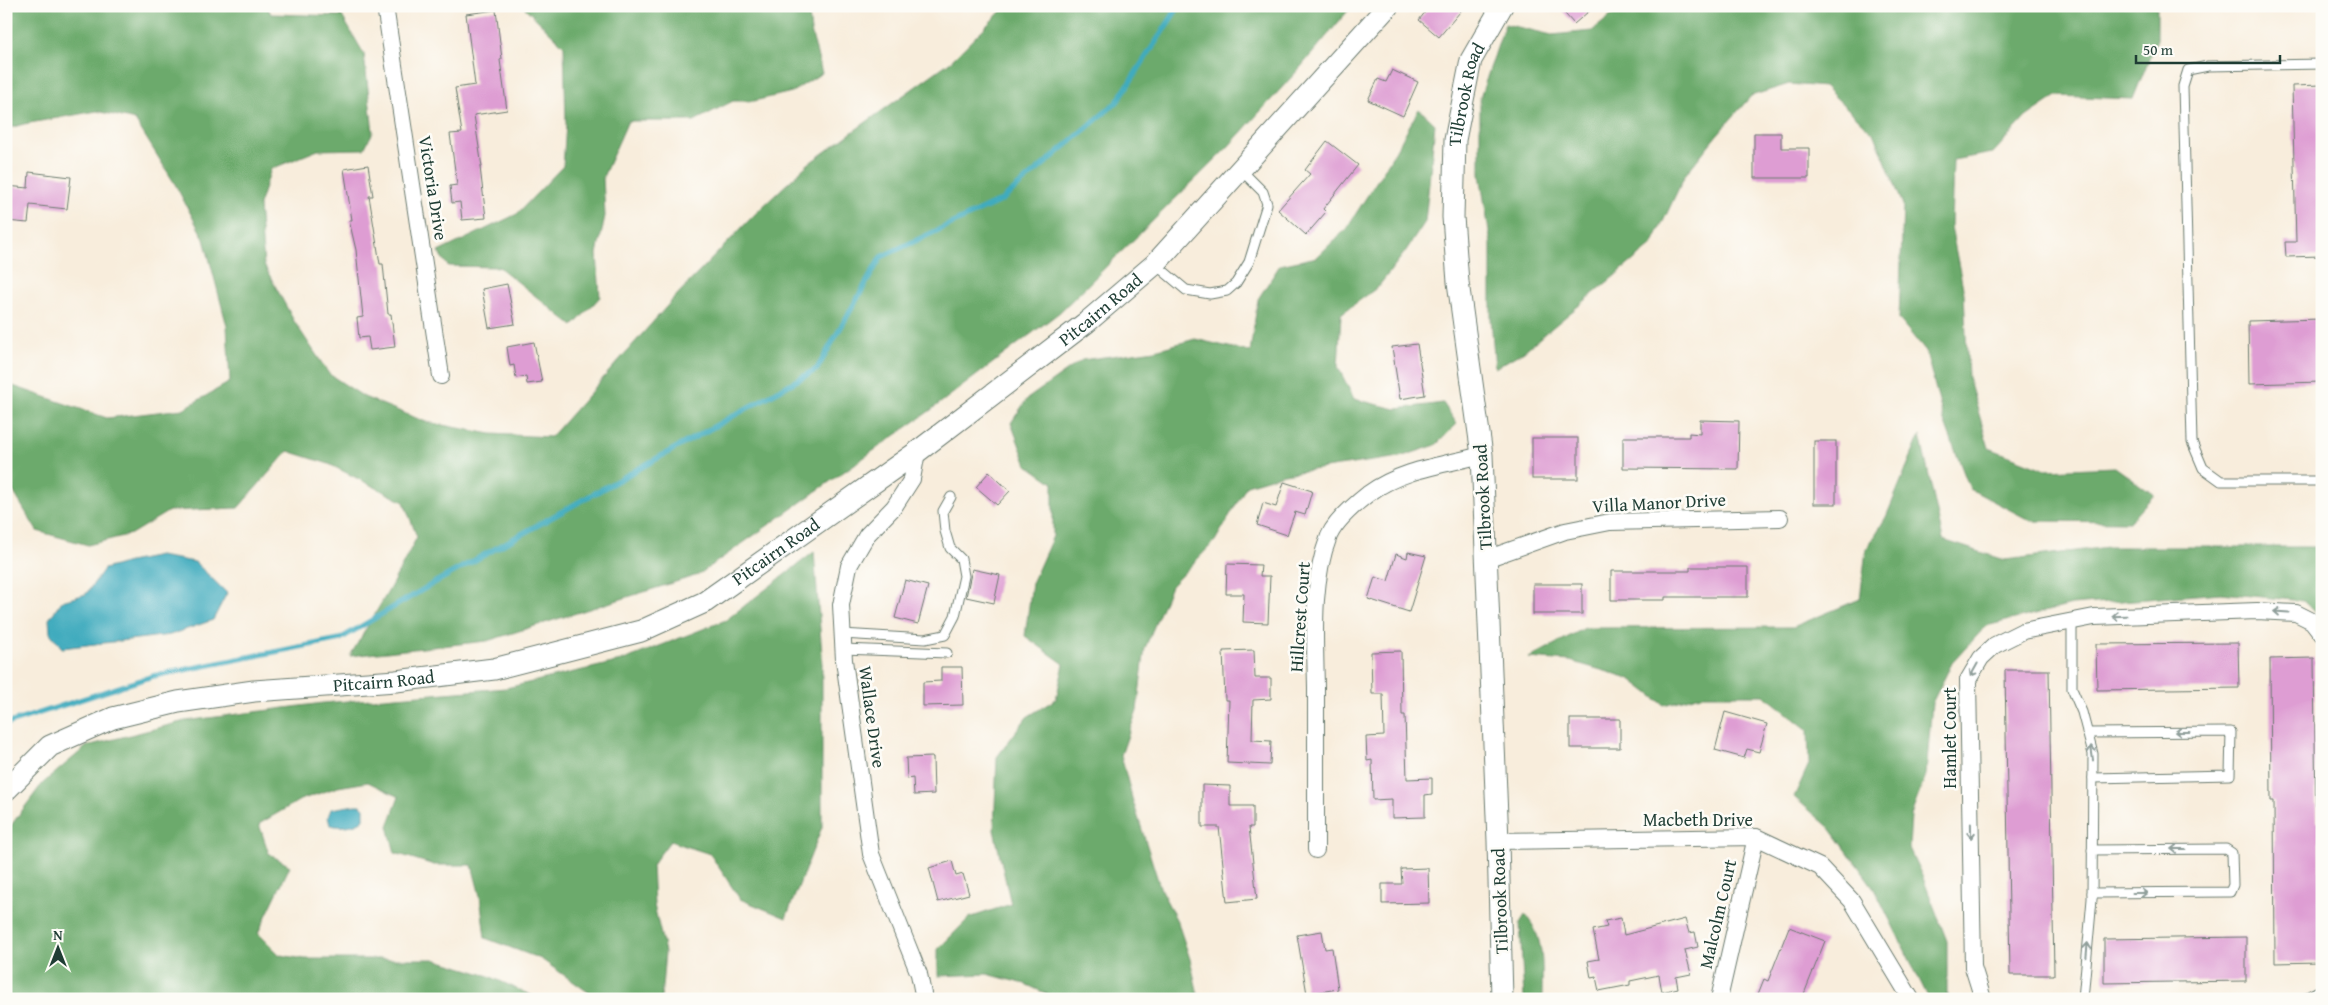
<svg xmlns="http://www.w3.org/2000/svg" width="2328" height="1005" font-family="'Gentium Book Plus',serif">
<rect width="100%" height="100%" fill="#fdfcf7"/>
<filter id="ink" filterUnits="userSpaceOnUse"><feTurbulence type="fractalNoise" baseFrequency=".02" numOctaves="2"/><feDisplacementMap in="SourceGraphic" scale="10" xChannelSelector="R" yChannelSelector="G"/><feConvolveMatrix kernelMatrix="1 2 1 2 8 2 1 2 1" color-interpolation-filters="sRGB"/></filter>
<filter id="wash" filterUnits="userSpaceOnUse"><feTurbulence type="fractalNoise" baseFrequency=".0096" numOctaves="4" result="noise"/><feDisplacementMap in="SourceGraphic" scale="20" xChannelSelector="R" yChannelSelector="G"/><feGaussianBlur stdDeviation="1.12" result="paint"/><feColorMatrix in="noise" values="0 0 0 0 0 0 0 0 0 0 0 0 0 0 0 0 0 1.4 0 .05"/><feComposite in="paint" operator="in"/></filter>
<g filter="url(#wash)">
<rect width="100%" height="100%" fill="#f8eddc"/>
<!-- forest -->
<g fill="#6caa6c" stroke="#467450">
<polygon points="6,6 267,6 271,14 342,16 364,54 373,132 364,149 318,150 271,169 259,205 264,265 294,321 329,374 364,397 426,422 491,434 551,437 675,297 756,213 808,164 951,61 1006,6 1352,6 1299,69 1227,148 1060,312 931,410 698,575 487,641 350,656 389,590 417,537 404,502 329,464 288,451 238,508 169,511 131,534 88,545 37,531 10,486 6,472 6,380 13,386 107,418 183,409 230,382 227,326 204,239 175,184 135,120 97,111 24,124 6,129"/>
<polygon points="523,6 808,6 811,31 822,73 792,92 754,101 733,101 694,121 628,121 603,177 605,216 597,254 600,297 573,326 499,267 448,266 438,252 517,214 563,166 566,124 564,46"/>
<polygon points="1623,6 2157,6 2157,39 2133,99 2057,96 2026,117 1993,153 1953,160 1951,227 1964,293 1968,377 1989,448 2046,470 2115,467 2154,495 2129,522 2031,521 1970,489 1944,421 1926,352 1899,319 1903,205 1875,135 1825,87 1789,84 1751,96 1716,136 1685,175 1652,245 1524,351 1495,368 1491,318 1491,244 1480,174 1480,98 1505,24 1552,35 1592,31"/>
<polygon points="1419,109 1435,124 1425,222 1405,252 1378,287 1341,314 1338,367 1354,399 1396,409 1443,403 1457,424 1436,445 1400,457 1284,474 1247,485 1215,541 1171,586 1145,648 1137,710 1121,755 1132,798 1161,890 1178,923 1190,959 1199,999 1058,999 1025,984 987,974 938,976 938,949 969,918 1011,904 994,830 997,757 1027,717 1056,699 1064,664 1025,636 1032,583 1053,536 1053,483 1027,465 1011,423 1027,399 1082,360 1155,350 1195,339 1250,352 1258,299 1280,265 1317,257 1346,229 1389,162"/>
<polygon points="1920,435 1943,540 2005,560 2108,547 2322,547 2322,618 2303,601 2221,593 2072,605 1986,626 1952,663 1932,703 1926,775 1911,815 1909,848 1923,878 1947,941 1947,999 1929,999 1874,888 1830,828 1794,797 1809,764 1808,730 1764,695 1701,695 1664,705 1629,678 1570,661 1529,658 1585,628 1793,627 1860,599 1866,550 1886,517"/>
<polygon points="814,552 822,654 822,827 786,918 740,899 710,854 670,841 652,865 654,905 665,952 661,999 598,999 541,959 485,938 480,896 472,865 434,865 395,853 388,826 399,797 368,782 338,787 300,800 259,824 269,854 290,866 258,933 280,955 305,959 434,959 489,976 539,999 6,999 6,832 42,784 87,746 185,721 323,703 506,688 621,661 726,620"/>
<path d="M 1525,915 C 1546,937 1542,970 1542,999 L 1524,999 L 1520,923 Z"/>
</g>
<!-- water -->
<g fill="#3fabbe" stroke="#2f7479">
<polygon points="159,556 195,562 227,593 213,620 170,635 62,648 50,633 49,619 62,601 86,594 104,569 129,562"/>
<path d="M 355,805 L 361,805 L 364,808 L 364,819 C 357,826 340,828 330,825 L 328,817 L 331,809 Z"/>
</g>
<g fill="none" stroke-linecap="round" stroke-linejoin="round">
<!-- stream -->
<polyline stroke="#3fabbe" stroke-width="5.5" points="6,724 153,676 340,639 434,583 817,369 881,257 1002,200 1117,102 1179,6"/>
</g>
<g id="blocks">
<!-- building -->
<g fill="#de9dd3">
<polygon points="1430,6 1465,6 1439,37 1419,20"/>
<polygon points="1558,6 1595,6 1574,24"/>
<polygon points="496,10 502,59 500,60 507,110 474,115 482,167 480,167 486,218 462,220 460,202 452,203 450,186 457,185 450,134 462,133 455,88 475,85 466,14"/>
<polygon points="1392,70 1418,82 1403,116 1368,100 1378,79 1386,82"/>
<polygon points="2322,85 2322,256 2286,257 2285,242 2296,242 2292,86"/>
<polygon points="1754,133 1781,133 1781,148 1809,148 1809,178 1754,178"/>
<polygon points="1327,141 1358,165 1323,209 1326,212 1306,235 1278,210 1310,174 1305,170"/>
<polygon points="368,165 373,196 369,196 380,264 383,264 388,314 391,314 395,347 370,350 368,337 359,338 357,318 363,317 356,250 349,220 352,220 344,169"/>
<polygon points="29,172 71,177 67,209 30,205 28,223 6,221 6,186 28,188"/>
<polygon points="507,284 515,324 489,328 482,289"/>
<polygon points="2322,319 2322,382 2249,384 2248,321"/>
<polygon points="534,342 542,382 527,384 526,376 516,378 514,365 510,366 507,347"/>
<polygon points="1417,344 1425,395 1400,399 1392,347"/>
<polygon points="1700,420 1739,421 1738,469 1623,468 1623,437 1689,437 1689,433 1700,434"/>
<rect x="1532" y="438" width="46" height="41"/>
<rect x="1814" y="441" width="22" height="63"/>
<polygon points="989,472 1010,491 997,505 976,487"/>
<polygon points="1284,482 1312,491 1305,515 1295,512 1287,535 1257,525 1263,503 1276,507"/>
<polygon points="1408,552 1426,556 1409,612 1368,599 1375,577 1388,581 1396,554 1407,558"/>
<polygon points="1227,564 1261,565 1260,576 1270,576 1268,623 1243,622 1244,594 1226,594"/>
<polygon points="1690,567 1748,567 1748,597 1665,597 1665,600 1611,600 1611,571 1690,571"/>
<polygon points="972,569 1000,575 994,603 966,597"/>
<polygon points="905,580 928,586 918,624 895,618"/>
<rect x="1533" y="584" width="49" height="30"/>
<polygon points="2238,643 2239,688 2097,690 2096,644"/>
<polygon points="1254,650 1255,678 1271,678 1271,699 1253,700 1252,740 1271,741 1270,765 1227,763 1229,700 1225,700 1223,651"/>
<polygon points="1401,651 1402,715 1405,715 1407,779 1432,778 1432,794 1425,795 1425,817 1392,818 1392,799 1373,800 1372,760 1367,761 1366,737 1384,736 1383,694 1372,694 1371,652"/>
<polygon points="2314,658 2316,821 2319,821 2320,962 2275,963 2274,801 2271,801 2270,659"/>
<polygon points="941,667 962,667 963,705 923,706 923,682 941,681"/>
<polygon points="2005,670 2049,670 2054,975 2010,975"/>
<polygon points="1725,712 1767,724 1759,752 1747,749 1744,758 1715,750"/>
<rect x="1570" y="719" width="50" height="29"/>
<polygon points="933,757 934,794 914,795 913,778 907,779 906,758"/>
<polygon points="1202,785 1230,786 1230,806 1253,806 1253,827 1249,827 1257,899 1227,902 1219,827 1202,827"/>
<polygon points="952,861 956,876 963,874 969,894 938,902 929,868"/>
<polygon points="1428,868 1429,903 1382,904 1382,884 1402,884 1401,869"/>
<polygon points="1621,918 1624,935 1685,919 1689,933 1695,932 1698,947 1685,950 1691,974 1676,977 1678,988 1662,992 1659,975 1630,981 1630,985 1599,991 1596,977 1591,978 1588,961 1599,959 1593,930 1607,927 1605,921"/>
<polygon points="1789,927 1825,941 1802,999 1756,999 1764,979 1768,981"/>
<polygon points="1322,931 1325,949 1332,948 1338,989 1307,994 1297,935"/>
<polygon points="2246,937 2246,981 2104,983 2104,939"/>
</g>
</g>
</g>
<g filter="url(#ink)">
<use href="#blocks" fill-opacity="0" stroke="#6b7b6f" stroke-width="1"/>
<g fill="none" stroke-linecap="round" stroke-linejoin="round">
<!-- service casing -->
<g stroke="#6b7b6f" stroke-width="11">
<g id="service">
<polyline points="2322,64 2208,66 2188,70 2183,86 2192,442 2203,468 2221,481 2322,481"/>
<polyline points="1155,264 1186,290 1210,294 1227,291 1236,283 1249,262 1267,204 1263,192 1240,169"/>
<polyline points="2072,621 2072,689 2082,712 2093,754 2092,899 2083,999"/>
<polyline points="842,634 925,639 945,635 955,616 964,576 961,559 950,548 945,531 943,511 951,497"/>
<polyline points="843,649 947,653"/>
<polyline points="2087,733 2231,732 2230,775 2093,778"/>
<polyline points="2092,893 2230,892 2233,885 2232,853 2226,849 2092,850"/>
</g>
</g>
<!-- minor casing -->
<g stroke="#6b7b6f" stroke-width="18">
<g id="minor">
<polyline points="385,6 441,376"/>
<polyline points="917,452 912,479 894,507 867,535 849,566 841,605 844,660 871,854 919,974 924,999"/>
<polyline points="1486,559 1565,531 1610,522 1780,518"/>
<polyline points="1498,841 1756,837 1820,867 1852,901 1911,999"/>
<path d="M 1316,850 C 1316,796 1316,741 1316,687 C 1315,638 1311,582 1329,536 C 1336,520 1354,505 1368,494 C 1400,470 1443,465 1482,455"/>
<polyline points="1719,999 1756,837"/>
<polyline points="1983,999 1973,967 1968,680 1981,658 1995,645 2023,631 2094,617 2257,611 2296,613 2312,621 2322,634"/>
<polyline points="2311,999 2322,993"/>
</g>
</g>
<!-- tertiary casing -->
<g stroke="#6b7b6f" stroke-width="23">
<g id="tertiary">
<path id="s1" d="M 6,790 L 50,746 L 113,718 L 178,702 L 254,691 L 396,681 L 494,669 L 641,631 L 705,602 L 917,452 L 1087,322 L 1155,264 L 1388,6"/>
<path id="s2" d="M 1502,999 L 1498,841 L 1482,455 L 1458,282 L 1453,217 L 1455,140 L 1471,60 L 1502,6"/>
</g>
</g>
<!-- service -->
<use href="#service" stroke="#fff" stroke-width="9"/>
<!-- minor -->
<use href="#minor" stroke="#fff" stroke-width="16"/>
<!-- tertiary -->
<use href="#tertiary" stroke="#fff" stroke-width="21"/>
</g>
<!-- one-way arrows -->
<defs><path id="oneway-shaft" d="M-6 0H5M1.5-3L5.5 0L1.5 3" fill="none" stroke-width="1.6" stroke-linecap="round" stroke-linejoin="round" transform="scale(1.25)"/></defs>
<g stroke="#8f9e9a">
<use href="#oneway-shaft" transform="translate(2281 612) rotate(-176)"/>
<use href="#oneway-shaft" transform="translate(2119 616) rotate(178)"/>
<use href="#oneway-shaft" transform="translate(1974 670) rotate(119)"/>
<use href="#oneway-shaft" transform="translate(2182 732) rotate(180)"/>
<use href="#oneway-shaft" transform="translate(2092 753) rotate(-98)"/>
<use href="#oneway-shaft" transform="translate(1971 831) rotate(89)"/>
<use href="#oneway-shaft" transform="translate(2178 849) rotate(180)"/>
<use href="#oneway-shaft" transform="translate(2140 893)"/>
<use href="#oneway-shaft" transform="translate(2087 950) rotate(-85)"/>
</g>
</g>
<g text-anchor="middle" stroke-width="5" stroke-linejoin="round" paint-order="stroke">
<!-- street labels -->
<g font-size="18" fill="#1f3d34" stroke="#fdfcf7">
<text dy="6" stroke="none"><textPath href="#s2" startOffset="908">Tilbrook Road</textPath></text>
<text transform="translate(433 188) rotate(81)" y="6">Victoria Drive</text>
<text dy="6" stroke="none"><textPath href="#s1" startOffset="1230">Pitcairn Road</textPath></text>
<text transform="translate(1483 497) rotate(-93)" y="6">Tilbrook Road</text>
<text transform="translate(1659 503) rotate(-3)" y="6">Villa Manor Drive</text>
<text dy="6" stroke="none"><textPath href="#s1" startOffset="825">Pitcairn Road</textPath></text>
<text transform="translate(1300 617) rotate(-86)" y="6">Hillcrest Court</text>
<text dy="6" stroke="none"><textPath href="#s1" startOffset="405">Pitcairn Road</textPath></text>
<text transform="translate(872 717) rotate(82)" y="6">Wallace Drive</text>
<text transform="translate(1950 738) rotate(-90)" y="6">Hamlet Court</text>
<text x="1698" y="826">Macbeth Drive</text>
<text transform="translate(1500 901) rotate(-92)" y="6">Tilbrook Road</text>
<text transform="translate(1718 914) rotate(-77)" y="6">Malcolm Court</text>
</g>
</g>
<!-- margin -->
<rect width="2328" height="1005" fill="none" stroke="#fdfcf7" stroke-width="25"/>
<!-- north arrow -->
<g transform="translate(58 948)" stroke="#fdfcf7" stroke-width="4" paint-order="stroke">
<path d="M0-4L9 19L0 12L-9 19Z" fill="#1f3d34"/>
<text y="-8" font-size="14" font-weight="bold" text-anchor="middle" fill="#1f3d34">N</text>
</g>
<!-- scale -->
<path d="M2136 55v8h144v-8" fill="none" stroke="#1f3d34" stroke-width="2.5"/>
<text x="2143" y="55" font-size="15" fill="#1f3d34" stroke="#fdfcf7" stroke-width="4" paint-order="stroke">50 m</text>
</svg>
